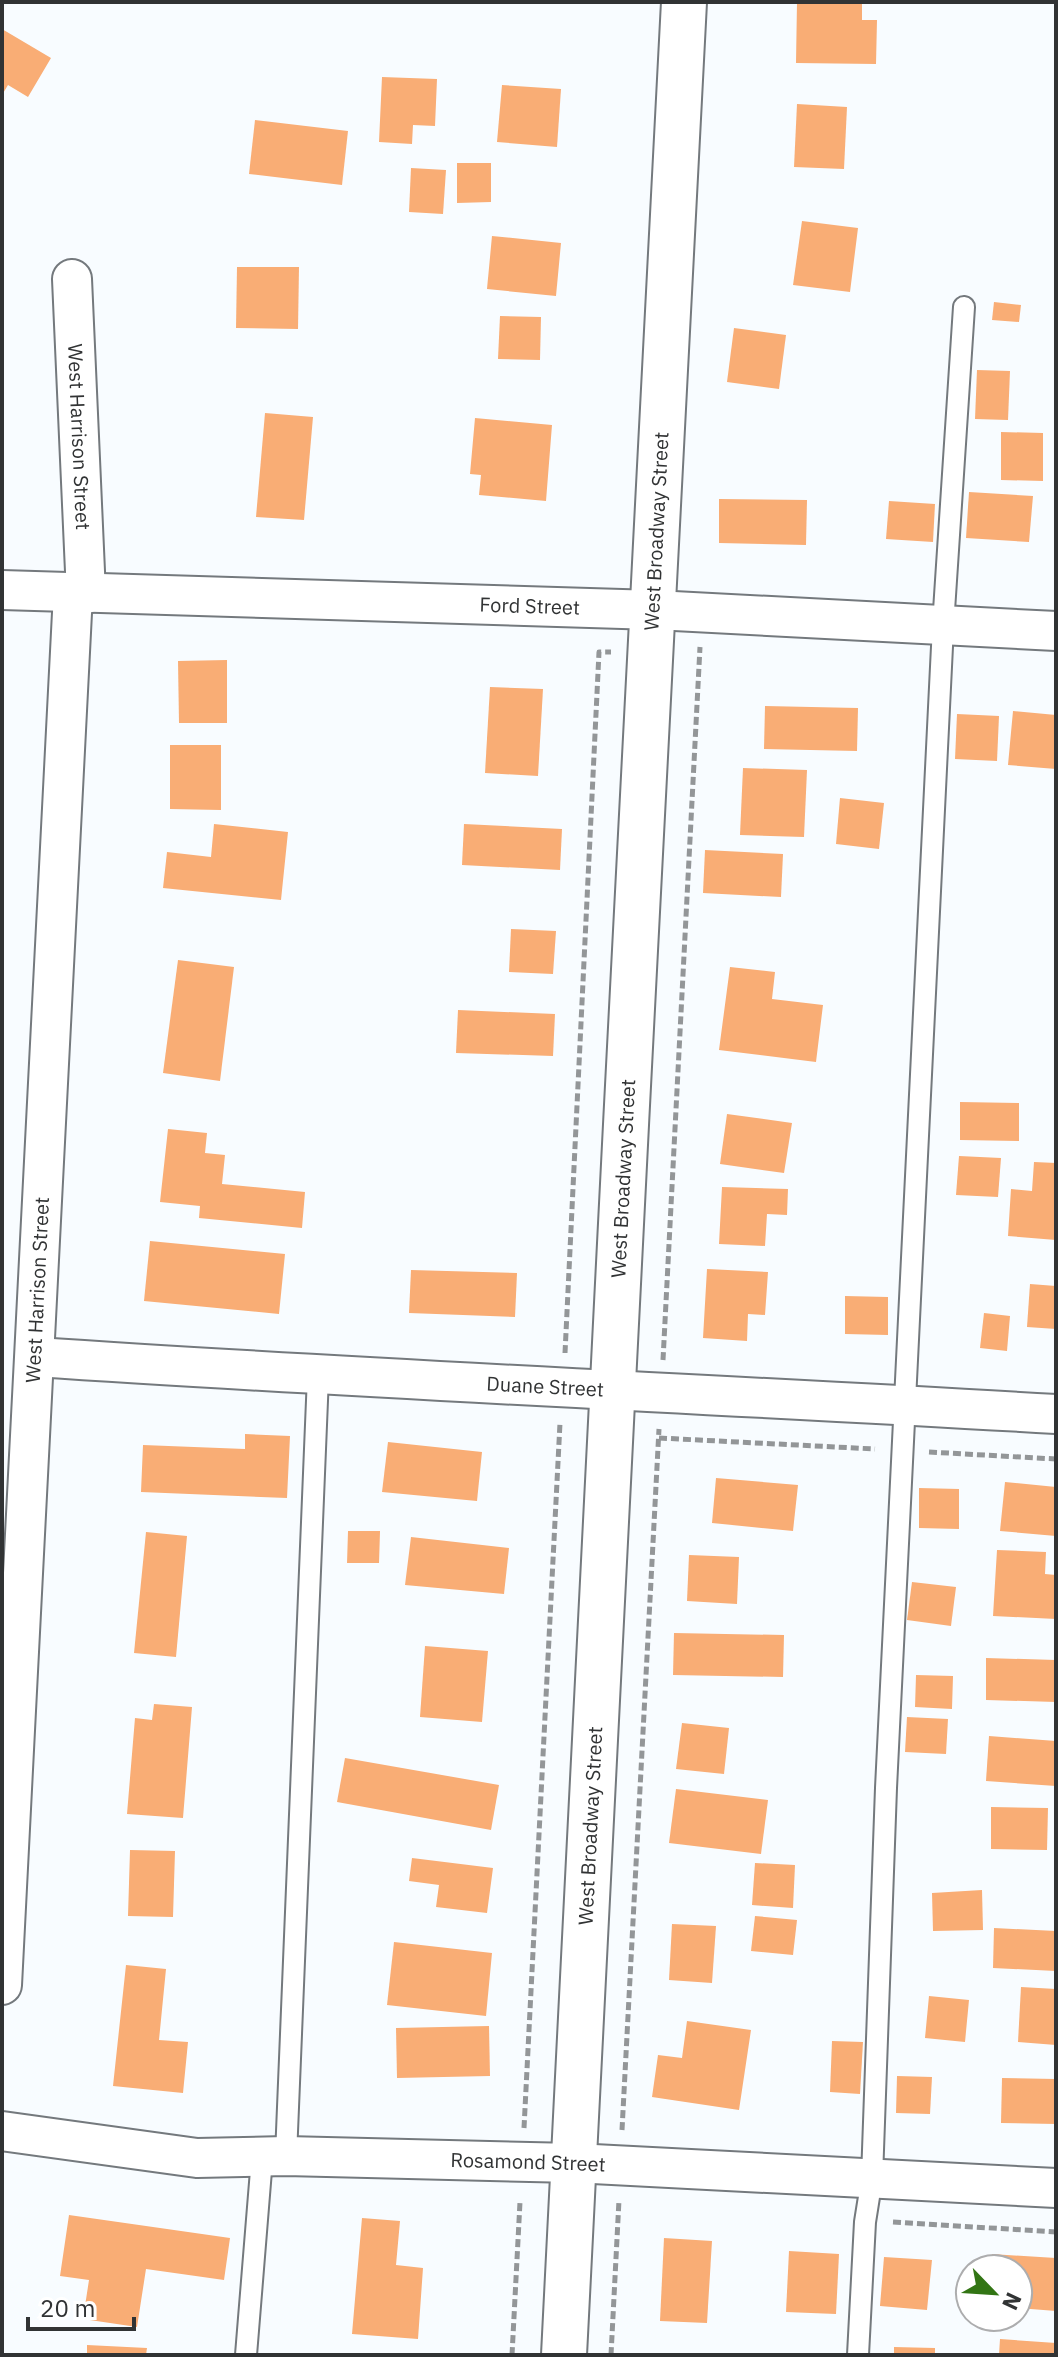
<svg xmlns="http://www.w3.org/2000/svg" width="1058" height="2357" font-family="'IBM Plex Sans',sans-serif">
<rect width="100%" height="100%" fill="#f8fcff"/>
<!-- building -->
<g fill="#f9ad75">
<polygon points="797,2 862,2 862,20 877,20 876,64 796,63"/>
<polygon points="2,29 51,58 28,97 8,85 2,95"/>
<polygon points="382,77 437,79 435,126 413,125 412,144 379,142"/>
<polygon points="502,85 561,89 557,147 497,142"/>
<polygon points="797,104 847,107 844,169 794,167"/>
<polygon points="255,120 348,131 342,185 249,174"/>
<polygon points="457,163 491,163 491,202 457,203"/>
<polygon points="411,168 446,170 443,214 409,212"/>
<polygon points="802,221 858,228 850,292 793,285"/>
<polygon points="492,236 561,243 556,296 487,289"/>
<polygon points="237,267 299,267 298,329 236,328"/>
<polygon points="994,302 1021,305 1019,322 992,320"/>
<polygon points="500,316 541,317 540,360 498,359"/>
<polygon points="734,328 786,335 779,389 727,382"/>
<polygon points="977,370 1010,371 1008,420 975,419"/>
<polygon points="265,413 313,417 304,520 256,517"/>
<polygon points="475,418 552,425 546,501 479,495 481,475 470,474"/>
<polygon points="1001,432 1043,433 1043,481 1001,480"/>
<polygon points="969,492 1033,496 1029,542 966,538"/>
<polygon points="719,499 807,500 806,545 719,543"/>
<polygon points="889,501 935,504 933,542 886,539"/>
<polygon points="227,660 227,723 179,723 178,661"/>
<polygon points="490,687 543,689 538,776 485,773"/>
<polygon points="765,706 858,708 857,751 764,749"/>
<polygon points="1013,711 1056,715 1056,769 1008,765"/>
<polygon points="957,714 999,716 997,761 955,759"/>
<polygon points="170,745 221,745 221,810 170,809"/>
<polygon points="743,768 807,770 804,837 740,835"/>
<polygon points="840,798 884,803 879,849 836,844"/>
<polygon points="214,824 288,832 281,900 163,888 167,852 211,857"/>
<polygon points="464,824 562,829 560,870 462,865"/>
<polygon points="705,850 783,854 781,897 703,893"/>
<polygon points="511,929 556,931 553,974 509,972"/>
<polygon points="178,960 234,967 220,1081 163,1073"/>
<polygon points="730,967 775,972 772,999 823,1005 816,1062 719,1050"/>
<polygon points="458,1010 555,1014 553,1056 456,1053"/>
<polygon points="960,1102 1019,1103 1019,1141 960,1140"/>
<polygon points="727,1114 792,1123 784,1173 720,1164"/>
<polygon points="168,1129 207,1133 205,1153 225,1155 222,1184 305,1192 302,1228 199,1218 200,1206 160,1202"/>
<polygon points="959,1156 1001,1158 998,1197 956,1195"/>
<polygon points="1034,1162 1056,1163 1056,1240 1008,1236 1011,1189 1032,1191"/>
<polygon points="722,1187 788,1189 787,1215 767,1214 765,1246 719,1244"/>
<polygon points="150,1241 285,1254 279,1314 144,1301"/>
<polygon points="707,1269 768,1272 765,1315 748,1314 747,1341 703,1338"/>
<polygon points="411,1270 517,1273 515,1317 409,1313"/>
<polygon points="1030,1284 1056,1286 1056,1329 1027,1327"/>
<polygon points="845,1296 888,1297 888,1335 845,1334"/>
<polygon points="984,1313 1010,1316 1007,1351 980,1348"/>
<polygon points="245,1434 290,1436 287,1498 141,1492 143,1445 245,1449"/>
<polygon points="388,1442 482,1452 477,1501 382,1492"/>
<polygon points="716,1478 798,1485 793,1531 712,1523"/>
<polygon points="1005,1482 1056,1487 1056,1536 1000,1531"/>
<polygon points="919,1488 959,1489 959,1529 919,1528"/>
<polygon points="348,1531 380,1531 379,1563 347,1563"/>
<polygon points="146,1532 187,1536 176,1657 134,1653"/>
<polygon points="411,1537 509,1548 504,1594 405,1585"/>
<polygon points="997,1550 1046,1552 1045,1574 1056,1575 1056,1619 993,1616"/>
<polygon points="689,1555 739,1557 737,1604 687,1601"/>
<polygon points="912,1582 956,1587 951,1626 907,1620"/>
<polygon points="674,1633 784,1635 783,1677 673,1675"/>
<polygon points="425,1646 488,1651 482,1722 420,1717"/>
<polygon points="986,1658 1056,1660 1056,1702 986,1700"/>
<polygon points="916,1675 953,1676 952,1709 915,1707"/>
<polygon points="154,1704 192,1707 183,1818 127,1814 135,1718 152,1720"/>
<polygon points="907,1717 948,1719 946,1754 905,1752"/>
<polygon points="682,1723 729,1728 724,1774 676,1769"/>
<polygon points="989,1736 1056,1741 1056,1786 986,1781"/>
<polygon points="345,1758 499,1785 491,1830 337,1802"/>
<polygon points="676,1789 768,1800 761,1854 669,1843"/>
<polygon points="991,1807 1048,1808 1047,1850 991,1849"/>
<polygon points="130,1850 175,1851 173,1917 128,1916"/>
<polygon points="412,1858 493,1868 487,1913 436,1907 439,1885 409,1881"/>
<polygon points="755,1863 795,1865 793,1908 752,1905"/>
<polygon points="982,1890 983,1930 933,1931 932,1893"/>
<polygon points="755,1916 797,1920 793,1955 751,1951"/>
<polygon points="672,1924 716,1926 712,1983 669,1980"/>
<polygon points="994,1928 1056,1931 1056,1971 993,1968"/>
<polygon points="394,1942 492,1953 486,2016 387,2005"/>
<polygon points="126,1965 166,1969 159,2040 188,2042 183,2093 113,2086"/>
<polygon points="1021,1987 1056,1989 1056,2045 1018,2042"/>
<polygon points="929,1996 969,2000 965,2042 925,2038"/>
<polygon points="687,2021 751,2030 739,2110 652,2097 658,2055 682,2058"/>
<polygon points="489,2026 490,2076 397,2078 396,2028"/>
<polygon points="832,2041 863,2042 860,2094 830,2092"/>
<polygon points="897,2076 932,2077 930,2114 896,2113"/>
<polygon points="1002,2078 1056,2079 1056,2124 1001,2123"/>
<polygon points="69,2215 230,2238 224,2280 146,2269 137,2327 83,2319 89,2280 60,2276"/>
<polygon points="362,2218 400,2221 396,2265 423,2268 418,2339 352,2334"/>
<polygon points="664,2238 712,2241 707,2323 660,2321"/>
<polygon points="789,2251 839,2254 836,2314 786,2312"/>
<polygon points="992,2254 1056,2258 1056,2311 1018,2308 1018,2269 990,2269"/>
<polygon points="884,2257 932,2260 927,2310 880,2306"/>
<polygon points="1000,2339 1056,2343 1056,2355 999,2355"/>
<polygon points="87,2345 147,2348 146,2355 87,2355"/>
<polygon points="894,2347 935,2348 935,2355 894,2355"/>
</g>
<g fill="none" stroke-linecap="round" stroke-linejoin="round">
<!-- lane casing -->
<g stroke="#74797d" stroke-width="24">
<g id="lane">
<polyline points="286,2156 318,1376"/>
<polyline points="246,2355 262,2158"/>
<polyline points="858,2355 865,2222 872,2178 886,1788 943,626 964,307"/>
</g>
</g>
<!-- street casing -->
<g stroke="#74797d" stroke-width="42">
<g id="street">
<path id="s1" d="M 72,279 L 86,594"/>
<path id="s2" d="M 2,590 L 655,610 L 1056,631"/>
<path id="s3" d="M 36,1357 C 376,1380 716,1394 1056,1414"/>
<path id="s4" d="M 2,1985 L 73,593"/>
<path id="s5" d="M 2,2131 L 197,2158 L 286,2156 L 574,2163 L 1056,2188"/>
</g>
</g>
<!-- secondary casing -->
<g stroke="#74797d" stroke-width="48">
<g id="secondary">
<path id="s6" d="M 564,2355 C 603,1571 643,786 684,2"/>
</g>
</g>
<!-- path -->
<g stroke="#939698" stroke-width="5" stroke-dasharray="8 4" stroke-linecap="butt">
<polyline points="565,1353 599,652 611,652"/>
<polyline points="663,1360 700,647"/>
<polyline points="659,1438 875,1449"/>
<polyline points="929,1452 1056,1459"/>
<polyline points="524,2128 560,1423"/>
<polyline points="622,2130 659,1429"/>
<polyline points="893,2222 1056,2232"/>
<polyline points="512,2355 520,2202"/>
<polyline points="611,2355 619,2200"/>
</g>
<!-- lane -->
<use href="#lane" stroke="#fff" stroke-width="20"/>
<!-- street -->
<use href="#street" stroke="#fff" stroke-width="38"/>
<!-- secondary -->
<use href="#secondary" stroke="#fff" stroke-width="44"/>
</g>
<g text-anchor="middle" stroke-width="6" stroke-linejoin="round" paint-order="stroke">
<!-- street labels -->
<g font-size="20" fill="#313334" stroke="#fff">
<text dy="7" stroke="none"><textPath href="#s1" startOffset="158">West Harrison Street</textPath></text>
<text dy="7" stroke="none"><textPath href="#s6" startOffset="1826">West Broadway Street</textPath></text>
<text dy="7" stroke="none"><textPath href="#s2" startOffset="528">Ford Street</textPath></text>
<text dy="7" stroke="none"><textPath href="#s6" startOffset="1178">West Broadway Street</textPath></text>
<text dy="7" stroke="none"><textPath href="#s4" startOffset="696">West Harrison Street</textPath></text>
<text dy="7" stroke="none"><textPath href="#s3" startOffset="510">Duane Street</textPath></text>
<text dy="7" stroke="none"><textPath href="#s6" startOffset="530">West Broadway Street</textPath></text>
<text dy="7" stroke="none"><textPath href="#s5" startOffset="528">Rosamond Street</textPath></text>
</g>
</g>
<!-- border -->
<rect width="1058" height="2357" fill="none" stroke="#313334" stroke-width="8"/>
<!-- north arrow -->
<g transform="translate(994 2293) rotate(115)"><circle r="38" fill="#ffffff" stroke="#adadae" stroke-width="2"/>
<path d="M0-6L14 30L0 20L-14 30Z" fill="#327514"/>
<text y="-12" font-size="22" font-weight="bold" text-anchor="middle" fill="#313334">N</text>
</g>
<!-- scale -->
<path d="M28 2317v12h106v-12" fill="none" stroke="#313334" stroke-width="4"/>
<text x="40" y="2317" font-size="24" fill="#313334" stroke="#ffffff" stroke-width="6" paint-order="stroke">20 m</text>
</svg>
